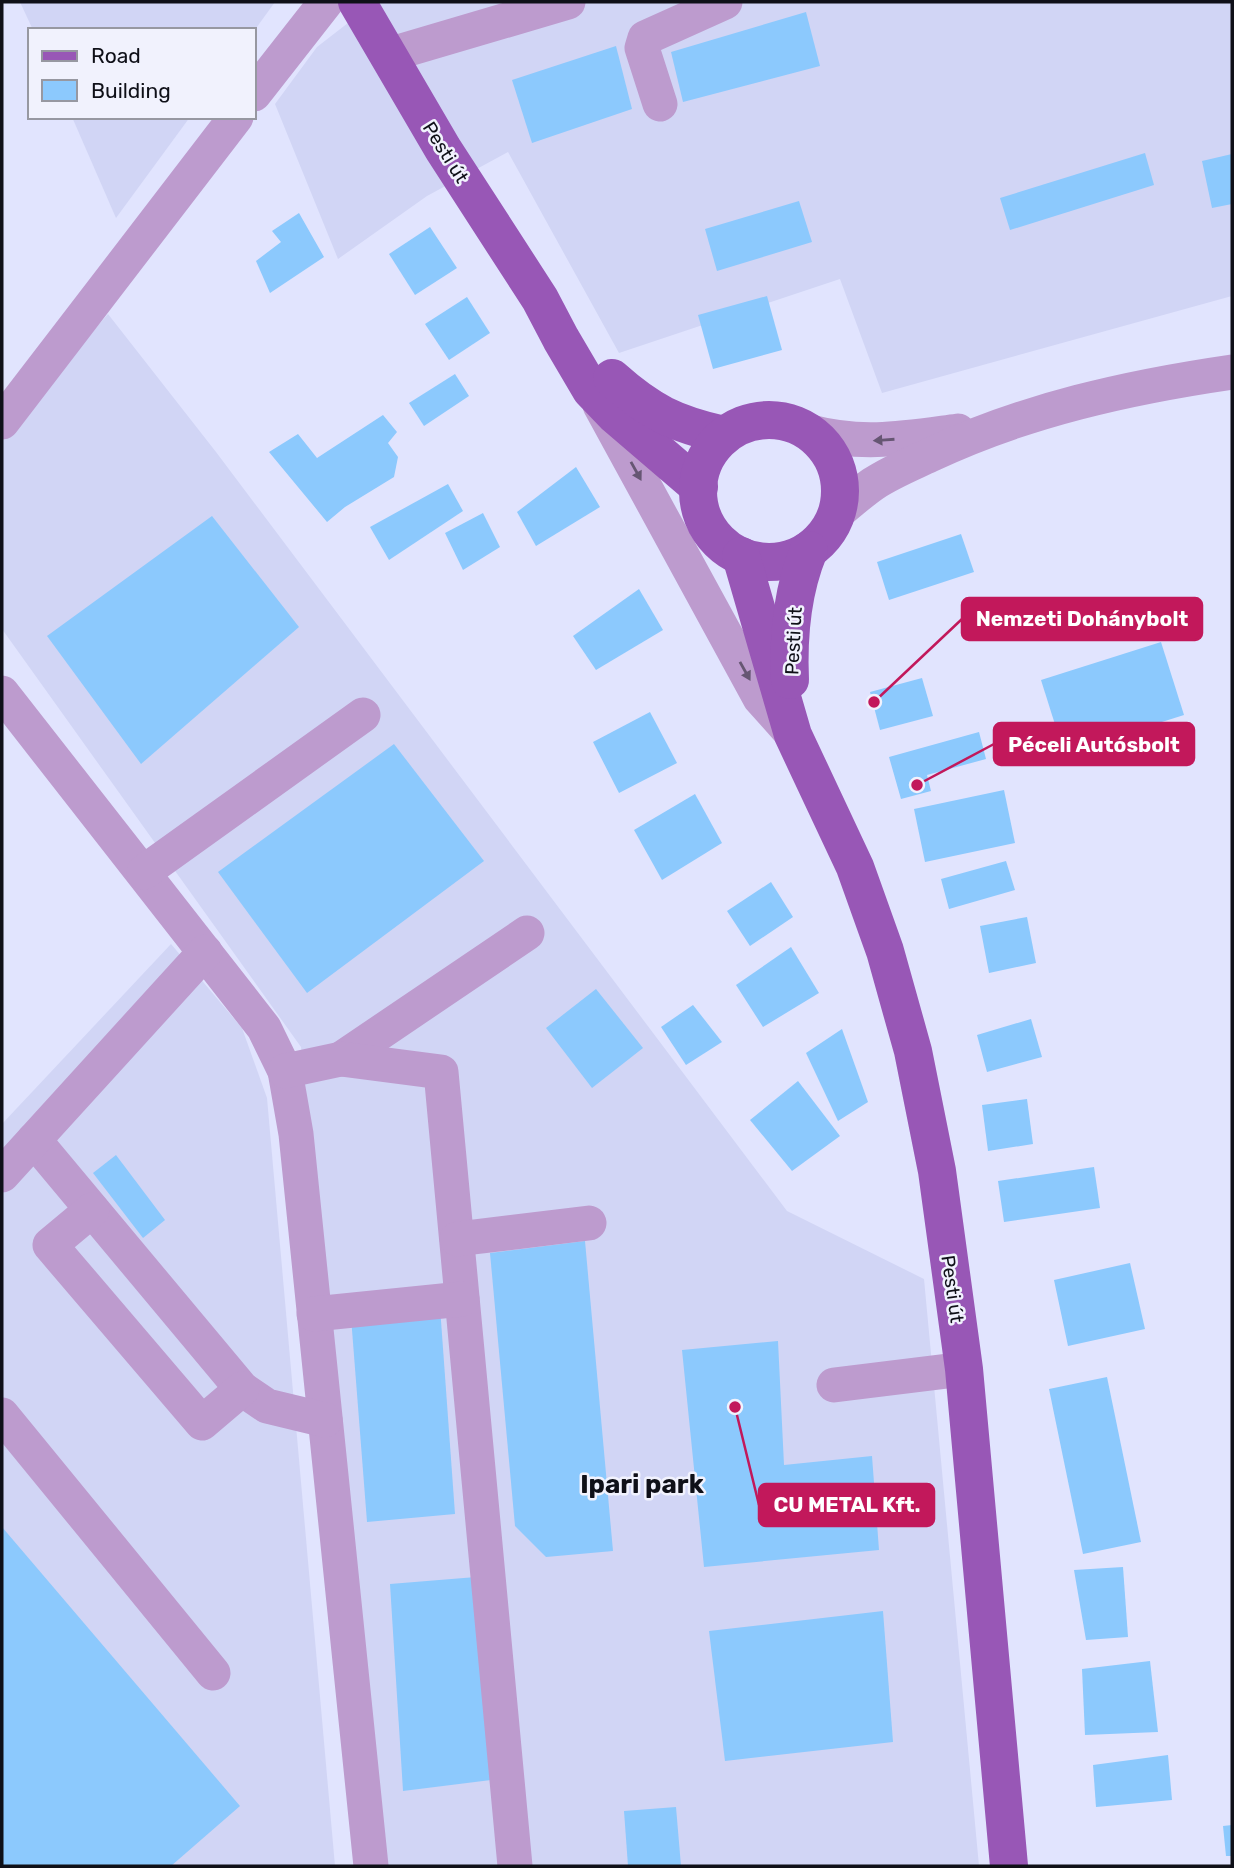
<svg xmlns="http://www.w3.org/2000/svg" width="1234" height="1868" font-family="Rubik,sans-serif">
<rect width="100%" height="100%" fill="#e1e4fe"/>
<!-- built -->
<g fill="#d1d5f5">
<polygon points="20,2 275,2 254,31 33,30"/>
<polygon points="375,2 1232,2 1232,296 882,393 840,279 619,353 508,152 427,196 338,259 275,104 317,47"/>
<polygon points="72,117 190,117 116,218"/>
<polygon points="108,314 216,452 787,1211 924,1279 979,1866 387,1866 301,1047 2,629 2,435"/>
<polygon points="171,944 242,1028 267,1098 335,1866 2,1866 2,1124"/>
</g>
<!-- building -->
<g fill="#8cc9fd">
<polygon points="806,12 820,66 683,102 671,52"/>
<polygon points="616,46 632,109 532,143 512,80"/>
<polygon points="1145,153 1154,185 1010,230 1000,198"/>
<polygon points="1232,154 1232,204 1212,208 1202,161"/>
<polygon points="799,201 812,242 717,271 705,229"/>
<polygon points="299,213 324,257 270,293 256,261 281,242 272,231"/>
<polygon points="430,227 457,268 415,295 389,254"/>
<polygon points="767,296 782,350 713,369 698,315"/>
<polygon points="467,297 490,333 449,360 425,324"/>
<polygon points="455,374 469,396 424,426 409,403"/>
<polygon points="383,415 397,432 388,443 398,457 394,477 345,507 327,522 269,452 298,434 317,458"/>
<polygon points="576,467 600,507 536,546 517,512"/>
<polygon points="448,484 463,511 389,560 370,527"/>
<polygon points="483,513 500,547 463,570 445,533"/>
<polygon points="212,516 299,627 141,764 47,636"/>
<polygon points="961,534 974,572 889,600 877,562"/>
<polygon points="639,589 663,630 596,670 573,636"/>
<polygon points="1161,642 1184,715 1064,753 1041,680"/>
<polygon points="922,678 933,716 880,730 870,692"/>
<polygon points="650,712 677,763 619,793 593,742"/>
<polygon points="979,732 986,759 927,775 931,791 901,799 889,757"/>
<polygon points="394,744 484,861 307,993 218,872"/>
<polygon points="1004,790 1015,843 925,862 914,809"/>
<polygon points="695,794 722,843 662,880 634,830"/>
<polygon points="1006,861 1015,890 949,909 941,879"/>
<polygon points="771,882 793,917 750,946 727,911"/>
<polygon points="1027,917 1036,963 989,973 980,926"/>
<polygon points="791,947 819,993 763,1027 736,985"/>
<polygon points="596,989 643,1048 592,1088 546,1028"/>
<polygon points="693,1005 722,1042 686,1065 661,1027"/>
<polygon points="1031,1019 1042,1057 987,1072 977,1035"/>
<polygon points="842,1029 868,1102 838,1121 806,1053"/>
<polygon points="798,1081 840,1136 792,1171 750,1120"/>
<polygon points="1027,1099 1033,1144 988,1151 982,1105"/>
<polygon points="116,1155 165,1220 143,1238 93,1173"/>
<polygon points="1094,1167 1100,1208 1004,1222 998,1181"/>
<polygon points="585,1241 613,1551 546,1557 515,1526 490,1253"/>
<polygon points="1130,1263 1145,1329 1068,1346 1054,1280"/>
<polygon points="440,1307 455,1514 367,1522 351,1317"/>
<polygon points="778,1341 784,1465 872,1456 879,1550 704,1567 682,1350"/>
<polygon points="1107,1377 1141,1542 1083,1554 1049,1389"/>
<polygon points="2,1527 240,1806 171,1866 2,1866"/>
<polygon points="1123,1567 1128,1637 1086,1640 1074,1570"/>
<polygon points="476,1577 499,1779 403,1791 390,1584"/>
<polygon points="883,1611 893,1742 725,1761 709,1631"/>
<polygon points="1150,1661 1158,1732 1085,1735 1082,1669"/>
<polygon points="1168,1755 1172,1800 1096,1807 1093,1765"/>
<polygon points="676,1807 681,1866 628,1866 624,1811"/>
<polygon points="1232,1825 1232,1856 1226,1856 1223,1826"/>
</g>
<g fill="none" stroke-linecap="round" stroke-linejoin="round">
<!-- minor -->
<g stroke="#bd9bce" stroke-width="35">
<polyline points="388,55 568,2"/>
<polyline points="254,94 326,2"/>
<polyline points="660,104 642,48 645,38 725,2"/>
<polyline points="600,405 760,698 793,735"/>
<polyline points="2,422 236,117"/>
<path d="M 810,432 C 863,446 905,438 958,431"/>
<path d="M 836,514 C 848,504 860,493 873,484 C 891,472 911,464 930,455 C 1025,410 1129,387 1232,372"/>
<polyline points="2,693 264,1028 285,1071 296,1134 371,1866"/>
<polyline points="144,872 363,715"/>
<polyline points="341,1059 527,933"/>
<polyline points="285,1071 341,1059 441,1072 515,1866"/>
<polyline points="34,1140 242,1389 267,1406 325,1420"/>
<polyline points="2,1175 205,952"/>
<polyline points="92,1210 50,1245 202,1423 242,1389"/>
<polyline points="457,1239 589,1223"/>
<polyline points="314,1314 462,1299"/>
<polyline points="834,1385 964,1369"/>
<polyline points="2,1415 213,1673"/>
</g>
<!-- major -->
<g stroke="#9857b6" stroke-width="38">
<polyline points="357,2 443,149 540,299 561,339 591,390 615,415 699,487"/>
<path d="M 612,378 C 650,412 675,424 724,435"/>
<circle cx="769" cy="491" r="71"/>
<polyline points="741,556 793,735 855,867 885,951 913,1051 937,1171 964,1369 1009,1866"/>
<path d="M 790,680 C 788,635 792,591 809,550"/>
</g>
</g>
<!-- one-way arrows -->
<defs><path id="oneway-solid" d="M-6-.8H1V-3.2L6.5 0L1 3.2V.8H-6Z" transform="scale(1.75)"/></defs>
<g fill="#665673">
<use href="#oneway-solid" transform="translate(884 440) rotate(176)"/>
<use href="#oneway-solid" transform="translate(636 471) rotate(61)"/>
<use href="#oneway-solid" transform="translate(745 671) rotate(61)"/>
</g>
<g text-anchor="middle" stroke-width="5" stroke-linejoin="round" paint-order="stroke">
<!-- street labels -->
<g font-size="19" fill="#0f1018" stroke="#f1f2fd">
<text transform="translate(446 152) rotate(58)" y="7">Pesti út</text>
<text transform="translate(793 641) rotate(-87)" y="7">Pesti út</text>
<text transform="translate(953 1289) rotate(82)" y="7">Pesti út</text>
</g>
<!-- district labels -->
<g font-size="26" font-weight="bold" fill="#0f1018" stroke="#f1f2fd">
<text x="642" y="1493">Ipari park</text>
</g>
</g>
<!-- callouts -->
<path fill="none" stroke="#c2185b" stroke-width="2.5" d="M874 702L962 619M917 785L994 744M735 1407L759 1505"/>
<g fill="#c2185b" stroke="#f1f2fd" stroke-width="2.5">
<circle cx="874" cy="702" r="7"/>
<circle cx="917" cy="785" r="7"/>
<circle cx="735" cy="1407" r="7"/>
</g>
<g fill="#c2185b" stroke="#c2185b" stroke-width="2.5">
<rect x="962" y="598" width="240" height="42" rx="7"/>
<rect x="994" y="723" width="200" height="42" rx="7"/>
<rect x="759" y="1484" width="175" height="42" rx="7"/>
</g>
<g font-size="21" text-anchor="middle" font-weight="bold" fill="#fff">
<text x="1082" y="626">Nemzeti Dohánybolt</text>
<text x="1094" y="752">Péceli Autósbolt</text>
<text x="847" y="1512">CU METAL Kft.</text>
</g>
<!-- border -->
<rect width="1234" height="1868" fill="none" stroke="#0f1018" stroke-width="7"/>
<!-- legend -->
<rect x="28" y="28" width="228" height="91" fill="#f1f2fd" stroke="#9798a1" stroke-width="2"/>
<rect x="42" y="51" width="35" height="10" fill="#9857b6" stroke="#9798a1" stroke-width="2"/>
<text x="91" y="63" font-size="21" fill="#0f1018">Road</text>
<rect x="42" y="80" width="35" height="21" fill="#8cc9fd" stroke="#9798a1" stroke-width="2"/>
<text x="91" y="98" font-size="21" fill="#0f1018">Building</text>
</svg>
